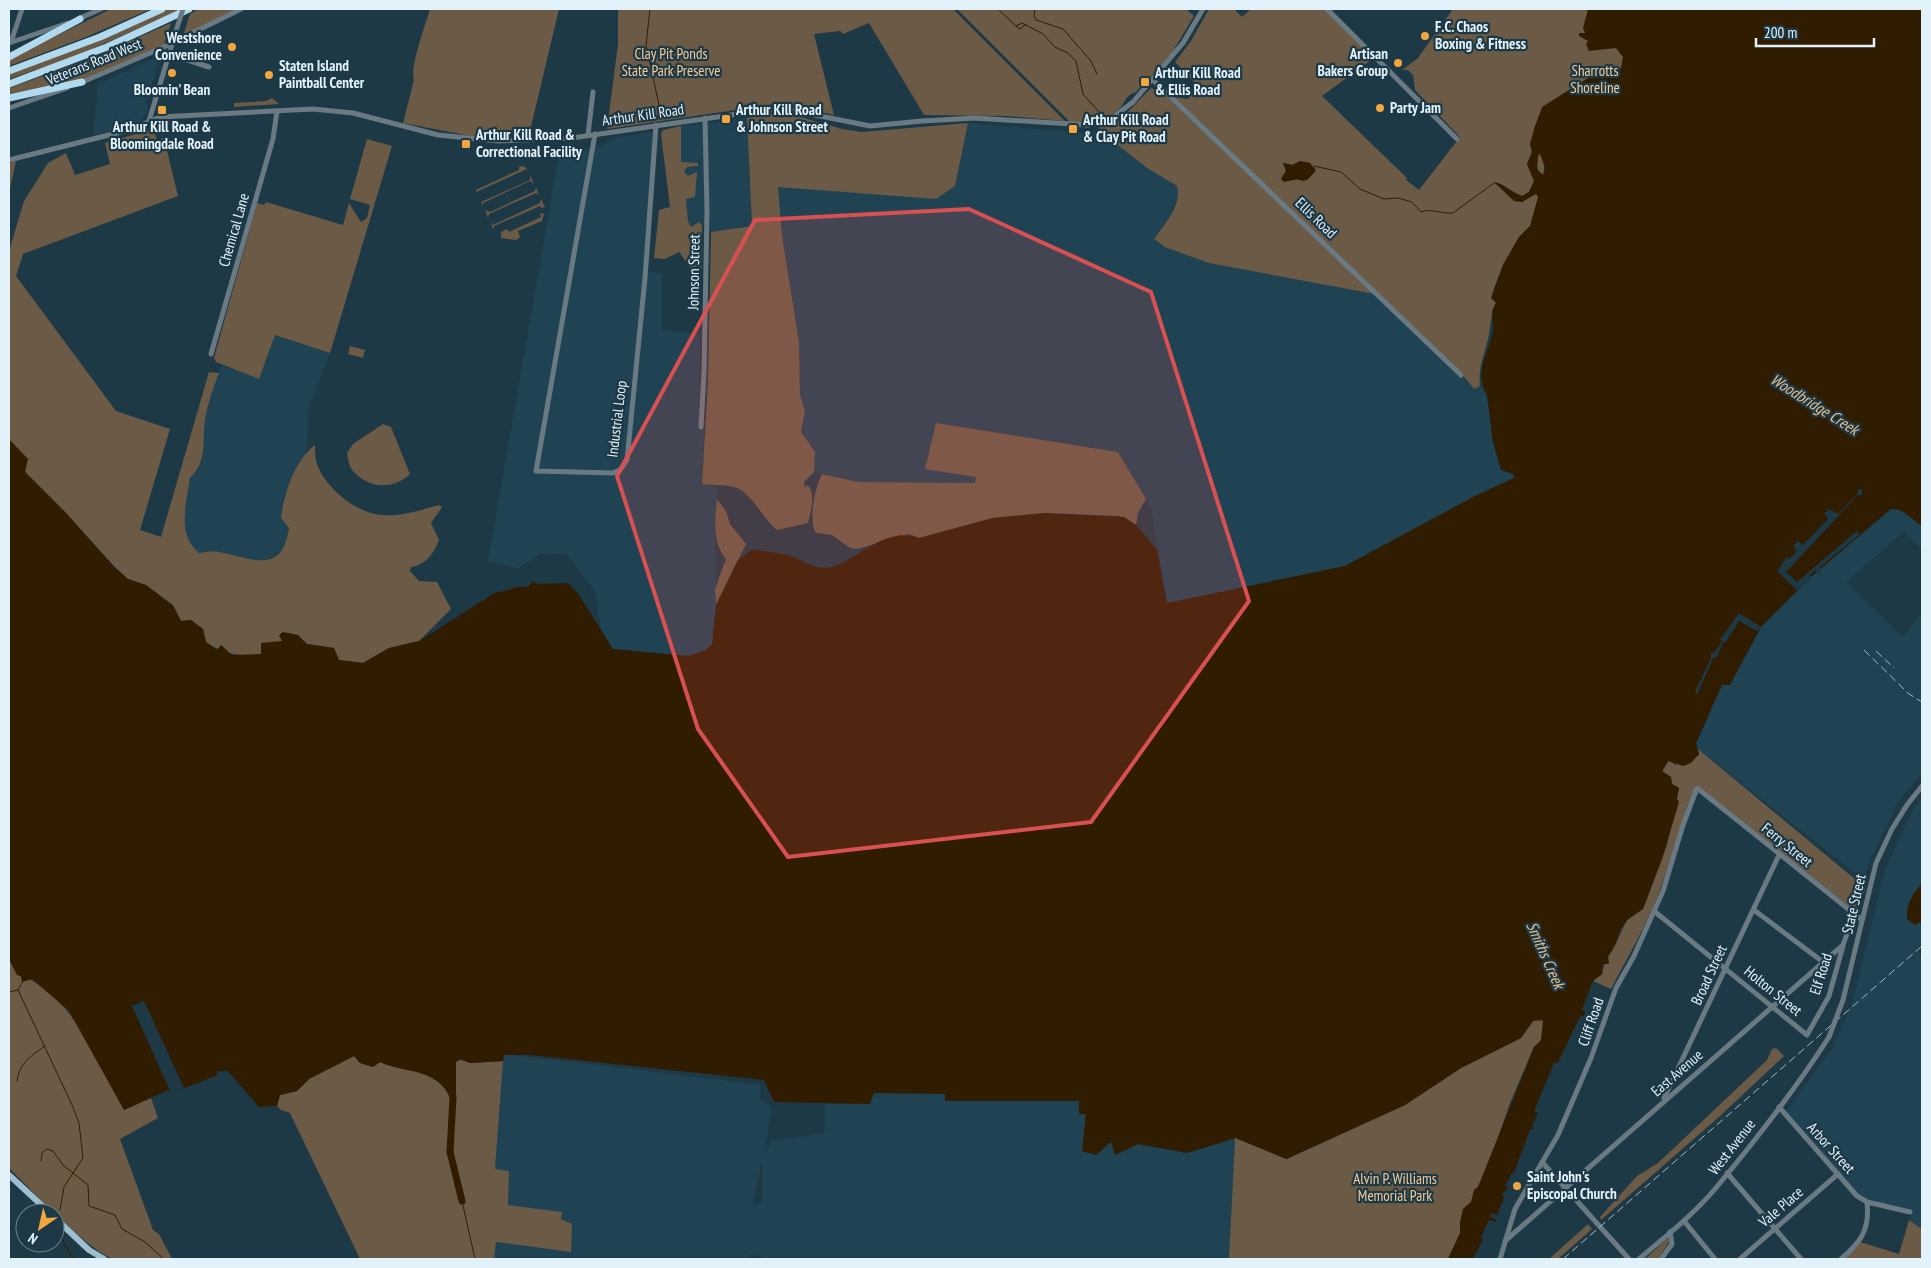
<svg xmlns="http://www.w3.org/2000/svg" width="1931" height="1268" font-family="'PT Sans Narrow',sans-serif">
<rect width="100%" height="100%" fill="#1e3946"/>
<!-- built -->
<g fill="#204354" fill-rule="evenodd">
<polygon points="158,57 160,58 146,103 149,104 144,118 134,126 93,135 98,84"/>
<polygon points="747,118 752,226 711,232 699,222 691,228 688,221 686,199 696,173 688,177 684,172 687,167 698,166 698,163 681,162 681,126"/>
<polygon points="968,123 1084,133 1100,131 1147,168 1177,186 1178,192 1175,205 1170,217 1154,239 1165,247 1210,263 1375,294 1462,374 1474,389 1480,386 1483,389 1487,395 1493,442 1501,470 1513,474 1514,478 1475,496 1345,566 1167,603 1151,507 1118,452 937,423 925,468 976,477 975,483 858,482 814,472 815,452 801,432 805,411 800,395 799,342 782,236 778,186 889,194 955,186"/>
<polygon points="659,131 648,271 662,274 662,330 700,334 699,427 704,428 702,483 718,487 715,521 716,605 713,644 706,650 689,656 613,649 601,630 595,591 567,555 541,553 519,568 488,561 559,155 600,147 619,137"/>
<polygon points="275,335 330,353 309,406 307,451 283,499 289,528 287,540 279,553 261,562 216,552 199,553 193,548 188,538 184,520 190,478 197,472 202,462 205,419 213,387 222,365 259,379"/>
<polygon points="1891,509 1898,509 1912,516 1917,523 1922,525 1922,550 1904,531 1846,582 1902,637 1922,612 1922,773 1898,801 1868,864 1864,880 1698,749 1696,744 1722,685 1730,685 1757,631 1812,576"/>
<polygon points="1922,799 1922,943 1916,949 1922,956 1922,1229 1909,1220 1911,1214 1865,1203 1785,1113 1834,1046 1853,1001 1885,870 1913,810"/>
<path d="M 503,1054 L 761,1085 L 760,1098 L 772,1108 L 764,1153 L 772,1141 L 825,1133 L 825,1104 L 870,1104 L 873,1093 L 945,1094 L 946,1101 L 1079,1101 L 1086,1114 L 1082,1150 L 1111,1142 L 1116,1155 L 1138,1144 L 1187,1153 L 1235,1138 L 1229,1259 L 761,1259 L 761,1256 L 748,1255 L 747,1259 L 494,1259 L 496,1242 L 571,1252 L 561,1212 L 508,1205 L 509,1171 L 495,1169 ZM 762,1159 L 762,1202 L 753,1206 Z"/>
</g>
<!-- green -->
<g fill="#6b5a45" fill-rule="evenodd">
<polygon points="111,9 151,9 86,37 9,66 9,59"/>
<polygon points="169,9 182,9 74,57 9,79 9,73 113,34"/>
<polygon points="199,9 236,9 183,36 190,14"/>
<path d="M 430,9 L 559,9 L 529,135 L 471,136 L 403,123 L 414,80 C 409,69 426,23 430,9 Z"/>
<polygon points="618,9 953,9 1065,121 1006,116 924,115 869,23 843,34 840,31 814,34 834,115 782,103 607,129 618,44"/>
<path d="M 957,9 L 1186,9 L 1194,16 L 1170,56 L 1136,92 C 1127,94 1125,102 1120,108 C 1109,120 1085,125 1070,122 Z"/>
<path d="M 1209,9 L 1234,9 L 1242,17 L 1251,9 L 1325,9 L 1374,58 L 1322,96 L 1407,178 L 1406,180 L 1419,190 L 1460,137 L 1415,90 L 1413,75 L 1408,70 L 1402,70 L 1418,58 L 1453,9 L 1594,9 L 1703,55 L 1530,144 L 1532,152 L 1527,164 L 1534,181 L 1529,192 L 1522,196 C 1513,193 1503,183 1494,183 L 1522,202 L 1541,178 C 1537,170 1536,164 1538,155 L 1540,154 L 1543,158 L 1545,175 L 1534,215 L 1530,226 L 1519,237 L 1503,265 L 1492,294 L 1496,303 C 1490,315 1491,327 1488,339 C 1484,356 1478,368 1480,386 L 1474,389 L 1462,374 L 1173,97 L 1188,99 L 1198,86 L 1175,62 L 1191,41 ZM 1283,163 L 1292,165 L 1297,164 L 1315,172 L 1307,180 C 1298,179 1290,181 1281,179 L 1286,171 Z"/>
<polygon points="171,23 164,45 79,81 9,94 9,88 87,60"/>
<path d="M 1151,88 L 1163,93 L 1375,294 L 1209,263 L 1165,247 L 1154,239 C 1165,224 1182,205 1177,186 L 1147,168 L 1100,131 L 1099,127 L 1121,119 Z"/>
<polygon points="272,98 279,104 234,107 234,103 266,101"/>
<path d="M 780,111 L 842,129 L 862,132 L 968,123 L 955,186 L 936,199 L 778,187 L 782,236 L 799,342 L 800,395 L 805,411 L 801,432 L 815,452 L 814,472 L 804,482 L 805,487 L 808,485 C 816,495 811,511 808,523 L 777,530 C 764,520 751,493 737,488 C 727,484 713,486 702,484 L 708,381 L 711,232 L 752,226 L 747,118 Z"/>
<polygon points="681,126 681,162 698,163 698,166 687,167 684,172 688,176 697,172 695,197 686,199 688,221 691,227 699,222 702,225 701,273 693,271 679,252 665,259 654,258 659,210 670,207 661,134 663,130"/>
<path d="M 153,129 L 157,140 L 164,138 L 178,196 L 23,254 L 16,276 L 116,411 L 170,429 L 140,530 L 161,537 L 209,372 L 219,373 C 213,388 208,403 205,419 C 202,440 208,462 190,478 C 187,502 176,534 199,553 C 205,552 212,551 219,552 C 251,558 282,576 289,528 L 281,518 C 284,494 294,461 315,445 C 315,450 315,456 316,461 C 323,486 355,513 382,515 C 401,517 420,510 439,505 L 442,507 L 431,523 L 439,540 C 434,553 426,565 411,567 L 410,571 L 419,581 L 437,582 L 451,609 L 419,641 L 389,648 L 363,663 L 339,660 L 334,648 L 307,644 L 298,635 C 285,640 275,649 263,653 C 245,660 220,652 206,642 L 203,629 L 191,620 L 181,621 L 173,605 L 146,585 L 128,579 L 113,565 L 66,513 L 25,472 L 9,439 L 9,251 L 24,201 L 48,163 L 66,153 L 75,175 L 110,164 L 105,143 Z"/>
<polygon points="367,139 392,146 330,353 275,335 259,379 216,362 214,358 257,203 264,205 266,202 343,225 349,203 361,222 367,218 370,205 350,199"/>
<polygon points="16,161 9,193 9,163"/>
<polygon points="523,166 527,169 476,192 476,190 519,170 519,167"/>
<polygon points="530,175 534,184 530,181 483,203 483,206 481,202 530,180"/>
<polygon points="536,187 539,195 536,193 489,214 488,218 485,210 490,212 535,191"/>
<polygon points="541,199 545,207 541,208 540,206 494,226 493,230 491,222 493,225 540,203"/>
<polygon points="544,213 542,221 518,231 520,237 516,240 501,238 501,232 507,229 509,232 541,217 540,214"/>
<polygon points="350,346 365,350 363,358 348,354"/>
<path d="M 936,423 L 1118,452 L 1146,499 L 1138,513 L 1136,525 L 1119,516 L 1045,513 L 993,518 L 919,538 L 909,534 L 857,549 L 850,548 L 832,535 L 816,533 C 808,521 815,486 822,474 L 858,482 L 975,483 L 976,477 L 925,469 Z"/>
<path d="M 383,424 L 391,427 L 410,474 C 393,490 369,489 353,471 C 349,467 348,458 347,453 L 353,444 Z"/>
<path d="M 717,499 L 726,511 L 730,524 L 746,544 L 716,605 L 715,589 L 726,559 C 712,543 715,519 717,499 Z"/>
<path d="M 1698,749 L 1862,885 L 1865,889 L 1858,909 L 1851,908 L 1696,785 C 1681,819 1673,854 1660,890 C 1647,925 1628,956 1611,989 L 1593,981 L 1602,974 C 1604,961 1610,956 1615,945 C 1620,936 1622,929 1627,920 L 1643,909 L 1667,845 L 1679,788 L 1672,784 L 1671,777 L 1662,772 L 1669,760 L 1675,765 L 1699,755 Z"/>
<path d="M 9,959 L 17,975 C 71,989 99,1065 124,1110 L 151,1098 L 158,1118 L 120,1139 L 153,1230 L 159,1234 L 172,1259 C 154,1259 132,1263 114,1259 C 93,1255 28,1187 9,1168 Z"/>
<polygon points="1538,1019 1545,1022 1541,1041 1534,1047 1510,1103 1491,1158 1471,1202 1463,1209 1460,1223 1460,1233 1448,1259 1229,1259 1235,1138 1287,1159 1405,1105 1461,1068 1521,1038 1533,1021"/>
<polygon points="1776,1048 1784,1056 1720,1116 1601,1220 1600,1217 1637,1176 1658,1163 1767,1060 1772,1049"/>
<path d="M 354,1056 L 360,1063 L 373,1067 L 380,1062 C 391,1067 400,1067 411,1070 C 429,1074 443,1084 456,1097 L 456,1062 L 462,1059 L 470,1063 L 503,1061 L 495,1169 L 509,1171 L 508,1205 L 562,1212 L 561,1219 L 572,1224 L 571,1252 L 496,1242 L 494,1259 L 360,1259 L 290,1113 L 281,1110 L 277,1106 L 280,1095 L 297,1091 L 309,1079 Z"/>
<polygon points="1909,1220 1922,1229 1922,1259 1844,1259 1857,1241 1899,1254"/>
<polygon points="1588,1224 1592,1229 1558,1259 1549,1259"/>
<polygon points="1668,1238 1669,1242 1658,1259 1645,1259"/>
</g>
<!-- water -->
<g fill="#301c01" fill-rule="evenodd">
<path d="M 1588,9 L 1922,9 L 1922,525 C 1911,521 1906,508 1891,509 L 1812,576 L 1761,627 L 1730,685 L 1722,685 L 1696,743 L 1699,754 L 1691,763 L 1683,766 L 1668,761 L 1662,771 L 1671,777 L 1672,784 L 1679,788 L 1677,799 L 1679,802 L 1662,859 L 1643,909 L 1627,920 C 1625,925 1622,926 1620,930 C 1617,940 1616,947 1608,955 L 1609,964 L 1603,964 L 1602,974 L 1593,981 L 1582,1010 L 1585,1012 L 1584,1016 L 1580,1016 L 1558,1063 L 1554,1063 L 1534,1111 L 1538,1113 L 1532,1126 L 1534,1129 L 1530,1130 L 1514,1173 L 1512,1173 L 1505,1186 L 1508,1188 L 1502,1194 L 1504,1199 L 1498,1211 L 1499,1212 L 1497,1215 L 1491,1213 L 1490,1217 L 1497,1220 L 1496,1222 L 1489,1220 L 1481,1237 L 1483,1239 L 1473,1259 L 1448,1259 L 1460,1233 L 1460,1223 L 1463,1209 L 1471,1202 L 1474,1190 L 1478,1187 L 1534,1047 L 1541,1040 L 1543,1020 L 1533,1021 L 1521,1038 L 1461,1068 L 1405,1105 L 1286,1159 L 1236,1138 L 1187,1153 L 1138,1144 L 1115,1155 L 1111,1142 L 1096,1155 L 1082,1151 L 1086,1114 L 1079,1114 L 1079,1101 L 945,1101 L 945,1094 L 874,1093 L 870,1104 L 774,1102 L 764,1080 L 529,1055 L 504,1055 L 503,1061 L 470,1063 L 459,1059 L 456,1062 L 456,1097 L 450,1098 C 437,1067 405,1074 380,1062 L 373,1067 L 360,1063 L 354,1056 L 309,1079 L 297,1091 L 280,1095 L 277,1106 L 259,1107 L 228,1071 L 218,1071 L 216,1076 L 171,1093 L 168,1090 L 124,1110 L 69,1011 L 32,979 L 22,982 L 21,976 L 17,975 L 9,959 L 9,439 L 28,459 L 25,472 L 66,513 L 115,568 L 128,579 L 146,585 L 173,606 L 181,621 L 191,620 L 203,629 L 206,642 L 217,650 L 221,645 L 232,655 L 261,654 L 261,643 L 282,641 L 279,635 L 283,632 L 298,635 L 307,644 L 334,648 L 339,660 L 363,663 L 389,648 L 419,641 L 496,592 C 511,592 511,585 528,587 L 533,581 L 537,584 L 568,583 L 579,595 L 613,649 L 689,656 L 706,650 L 712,644 L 716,605 L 738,560 L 753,549 C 765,552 780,552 791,556 C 799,559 815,568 823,568 C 852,568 882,524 919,538 L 993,518 L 1045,513 L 1124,517 L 1136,525 L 1157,550 L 1167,603 L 1345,566 L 1475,496 L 1514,478 L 1513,474 L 1501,470 L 1493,442 L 1487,395 C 1473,373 1489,353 1493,330 C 1494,320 1489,312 1496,303 L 1491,298 L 1503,265 L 1519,237 L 1530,226 L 1538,197 L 1536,194 L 1522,202 L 1514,201 L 1494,182 C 1503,183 1512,193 1522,196 L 1529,192 L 1534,181 L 1527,164 L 1532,152 L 1530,144 L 1534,129 L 1542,107 L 1591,76 L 1615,73 L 1621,68 L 1623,57 L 1616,48 L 1589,51 L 1586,44 L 1588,41 L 1579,36 L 1579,33 L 1585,33 L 1583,28 ZM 1540,154 L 1545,167 L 1543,175 L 1537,169 L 1538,156 Z"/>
<polygon points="1300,161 1310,163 1316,170 1307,180 1302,181 1298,179 1284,182 1281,179 1286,171 1283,163 1292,165"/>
<path d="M 1922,884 L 1922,921 L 1915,925 L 1907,919 C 1906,904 1912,894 1922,884 Z"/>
</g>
<!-- pier -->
<g fill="#1e3946">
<polygon points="1862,489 1862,495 1858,495 1786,572 1797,582 1853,534 1857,531 1860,534 1820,567 1820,573 1817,575 1815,570 1810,575 1812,579 1797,590 1777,571 1787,557 1789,559 1797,551 1793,546 1798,541 1803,545 1828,519 1824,514 1829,509 1838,514 1857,495 1858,490"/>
<polygon points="1739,613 1761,627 1757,631 1739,621 1725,643 1723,642 1717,657 1713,658 1697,695 1695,692 1711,658 1711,653 1715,652 1722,641 1720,640"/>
<polygon points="144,1001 184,1088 171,1093 132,1006"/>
</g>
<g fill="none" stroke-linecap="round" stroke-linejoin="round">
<!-- stream -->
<g stroke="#301c01" stroke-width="1">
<polyline points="650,9 646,45 661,114"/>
<polyline points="998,9 1016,26 1022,23 1043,34 1055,47 1068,53 1076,61 1083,94 1100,113"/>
<polyline points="1035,9 1034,15 1036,20 1063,29 1091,61 1097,74"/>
<polyline points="1016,26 1020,29 1025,25"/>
<path d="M 1314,166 L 1341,172 L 1360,189 L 1384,199 L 1398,198 L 1412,202 L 1421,212 C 1431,208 1442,214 1453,213 L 1494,183"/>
<polyline points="23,981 18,990 73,1107 79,1123 83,1158 64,1187 60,1210"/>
<polyline points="9,992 18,990"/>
<path d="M 17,1081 C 19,1063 31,1056 45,1046"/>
<polyline points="41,1161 42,1153 47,1149 53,1151 63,1165 88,1185 89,1206 115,1215 122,1229 145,1242 164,1259"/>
<polyline points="462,1201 475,1259"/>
<polyline points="60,1235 73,1259"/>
</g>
<!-- river -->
<polyline stroke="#301c01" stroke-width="7" points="451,1088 453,1097 450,1152 462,1201"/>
<!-- minor -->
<g stroke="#6a7a83" stroke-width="5">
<polyline points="1327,9 1457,139"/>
<polyline points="78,19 101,9"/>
<polyline points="11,42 22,9"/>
<polyline points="9,43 68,23"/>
<polyline points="169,54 209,67"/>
<polyline points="1153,80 1461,375"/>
<polyline points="80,83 164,47 241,9"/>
<polyline points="9,108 67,88"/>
<polyline points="149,121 176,31"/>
<polyline points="595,134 536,471 613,473 620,470 627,460 645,278 656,125"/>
<polyline points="588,135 593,92"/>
<polyline points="9,160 129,130 160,117 313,109 353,113 438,135 498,141 572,138 780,108 870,126 922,121 975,118 1088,125 1108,121 1133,102 1183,43 1203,9"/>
<polyline points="211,354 273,139 277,111"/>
<polyline points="701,427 704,372 707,211 705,118"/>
<polyline points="1754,910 1823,962"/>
<polyline points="1654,911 1807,1035 1829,996 1843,946"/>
<polyline points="1843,1000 1876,863 1892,829 1907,805 1922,786"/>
<polyline points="1664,1098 1779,855"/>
<path d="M 1779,1107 L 1857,1196 L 1867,1202 C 1870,1230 1861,1242 1841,1259"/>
<polyline points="1542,1162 1629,1259"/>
<polyline points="1727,1173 1801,1259"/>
<polyline points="1867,1202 1910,1212"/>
<polyline points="1684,1221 1715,1259"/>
<polyline points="1505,1241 1843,945 1854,914"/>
<polyline points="1500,1259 1515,1209 1558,1135 1591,1058 1616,988 1634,956 1663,891 1683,825 1697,788 1862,920"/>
<path d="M 1639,1259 C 1665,1237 1693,1215 1715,1189 C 1755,1141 1795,1090 1829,1037"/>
<polyline points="1661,1259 1672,1244 1670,1232"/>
<polyline points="1740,1259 1838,1174"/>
</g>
<!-- major -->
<g stroke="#9dbfd0" stroke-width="6">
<polyline points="9,1175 50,1213"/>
<polyline points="55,1218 89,1250 104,1259"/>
</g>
<!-- highway -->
<g stroke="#b1daef" stroke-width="7">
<polyline points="9,57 80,19"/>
<polyline points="9,71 100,37 162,9"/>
<polyline points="9,84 107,47 189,9"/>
<polyline points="9,98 82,82"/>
</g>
<!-- rail -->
<g stroke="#a5b9c2" stroke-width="1" stroke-dasharray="8 4" stroke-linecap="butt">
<polyline points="1864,650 1909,694 1922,702"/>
<polyline points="1876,651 1894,668"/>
<polyline points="1563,1259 1922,946"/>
</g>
<!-- minor-bridge -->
<g stroke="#6a7a83" stroke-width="5">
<polyline points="176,31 183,9"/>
<polyline points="1829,1037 1843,1000"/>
</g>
</g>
<!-- marked area -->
<path fill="#d85052" fill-opacity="0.2" stroke="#d85052" stroke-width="4" stroke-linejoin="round" d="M 969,209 L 1151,292 L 1249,601 L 1091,822 L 788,857 L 698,729 L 617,476 L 755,220 Z"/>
<!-- markers -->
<g fill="#f1a63f" stroke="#1e3946" stroke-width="2">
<circle cx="1425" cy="36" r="5"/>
<circle cx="232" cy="47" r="5"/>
<circle cx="1398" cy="63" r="5"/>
<circle cx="172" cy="73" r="5"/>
<circle cx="269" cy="75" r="5"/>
<rect x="1140" y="77" width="10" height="10" rx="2.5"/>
<circle cx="1380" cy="108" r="5"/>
<rect x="157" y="105" width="10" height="10" rx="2.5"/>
<rect x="721" y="114" width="10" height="10" rx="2.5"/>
<rect x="1068" y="124" width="10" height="10" rx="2.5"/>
<rect x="461" y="139" width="10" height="10" rx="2.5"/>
<circle cx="1517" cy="1186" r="5"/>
</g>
<g text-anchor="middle" stroke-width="4.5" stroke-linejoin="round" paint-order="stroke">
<!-- poi labels -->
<g font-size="15" font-weight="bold" fill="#e2f2fa" stroke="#1e3946" text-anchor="start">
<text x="1435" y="32">F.C. Chaos<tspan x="1435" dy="17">Boxing &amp; Fitness</tspan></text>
<text x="222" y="43" text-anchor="end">Westshore<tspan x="222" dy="17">Convenience</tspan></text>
<text x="1388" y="59" text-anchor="end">Artisan<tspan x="1388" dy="17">Bakers Group</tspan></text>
<text x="279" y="71">Staten Island<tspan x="279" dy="17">Paintball Center</tspan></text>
<text x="1155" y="78">Arthur Kill Road<tspan x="1155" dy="17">&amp; Ellis Road</tspan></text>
<text x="172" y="95" text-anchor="middle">Bloomin' Bean</text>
<text x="1390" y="113">Party Jam</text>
<text x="736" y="115">Arthur Kill Road<tspan x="736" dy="17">&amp; Johnson Street</tspan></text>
<text x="1083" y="125">Arthur Kill Road<tspan x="1083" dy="17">&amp; Clay Pit Road</tspan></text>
<text x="162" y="132" text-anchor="middle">Arthur Kill Road &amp;<tspan x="162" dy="17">Bloomingdale Road</tspan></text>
<text x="476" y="140">Arthur Kill Road &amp;<tspan x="476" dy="17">Correctional Facility</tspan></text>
<text x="1527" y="1182">Saint John's<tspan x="1527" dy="17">Episcopal Church</tspan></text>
</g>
<!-- park labels -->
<g font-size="15" fill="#f7cc99" stroke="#1e3946">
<text x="671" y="59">Clay Pit Ponds<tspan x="671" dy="17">State Park Preserve</tspan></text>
<text x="1595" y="76">Sharrotts<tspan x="1595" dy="17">Shoreline</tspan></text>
<text x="1395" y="1184">Alvin P. Williams<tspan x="1395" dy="17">Memorial Park</tspan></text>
</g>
<!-- street labels -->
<g font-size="15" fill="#e2f2fa" stroke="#1e3946">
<text transform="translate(94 62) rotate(-22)" y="5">Veterans Road West</text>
<text transform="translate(643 115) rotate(-8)" y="5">Arthur Kill Road</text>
<text transform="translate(1316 218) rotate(44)" y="5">Ellis Road</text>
<text transform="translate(234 230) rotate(-74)" y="5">Chemical Lane</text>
<text transform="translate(694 272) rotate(-89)" y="5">Johnson Street</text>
<text transform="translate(617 419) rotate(-83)" y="5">Industrial Loop</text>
<text transform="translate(1787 845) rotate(39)" y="5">Ferry Street</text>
<text transform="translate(1854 904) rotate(-77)" y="5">State Street</text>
<text transform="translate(1821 974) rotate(-72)" y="5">Elf Road</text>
<text transform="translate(1709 975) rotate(-65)" y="5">Broad Street</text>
<text transform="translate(1773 991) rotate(39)" y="5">Holton Street</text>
<text transform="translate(1591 1022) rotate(-71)" y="5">Cliff Road</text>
<text transform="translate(1677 1073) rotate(-41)" y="5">East Avenue</text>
<text transform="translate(1732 1147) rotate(-52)" y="5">West Avenue</text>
<text transform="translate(1831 1148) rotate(48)" y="5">Arbor Street</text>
<text transform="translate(1781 1207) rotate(-41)" y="5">Vale Place</text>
</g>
<!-- water labels -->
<g font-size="16" font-style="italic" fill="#e7bd8b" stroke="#1e3946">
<text transform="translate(1815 404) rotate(32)" y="6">Woodbridge Creek</text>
<text transform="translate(1546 955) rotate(66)" y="6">Smiths Creek</text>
</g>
</g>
<!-- border -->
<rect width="1931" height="1268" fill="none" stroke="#e2f2fa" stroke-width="20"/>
<!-- north arrow -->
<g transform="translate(40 1228) rotate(214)"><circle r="24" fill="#1e3946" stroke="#6c838e"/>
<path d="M0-4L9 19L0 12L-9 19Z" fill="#f1a63f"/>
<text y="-8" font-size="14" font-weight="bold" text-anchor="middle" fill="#e2f2fa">N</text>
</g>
<!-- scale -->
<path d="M1756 38v8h118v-8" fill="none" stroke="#e2f2fa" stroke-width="2.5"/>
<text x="1764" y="38" font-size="15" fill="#e2f2fa" stroke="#1e3946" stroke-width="4" paint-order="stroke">200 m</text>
</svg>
